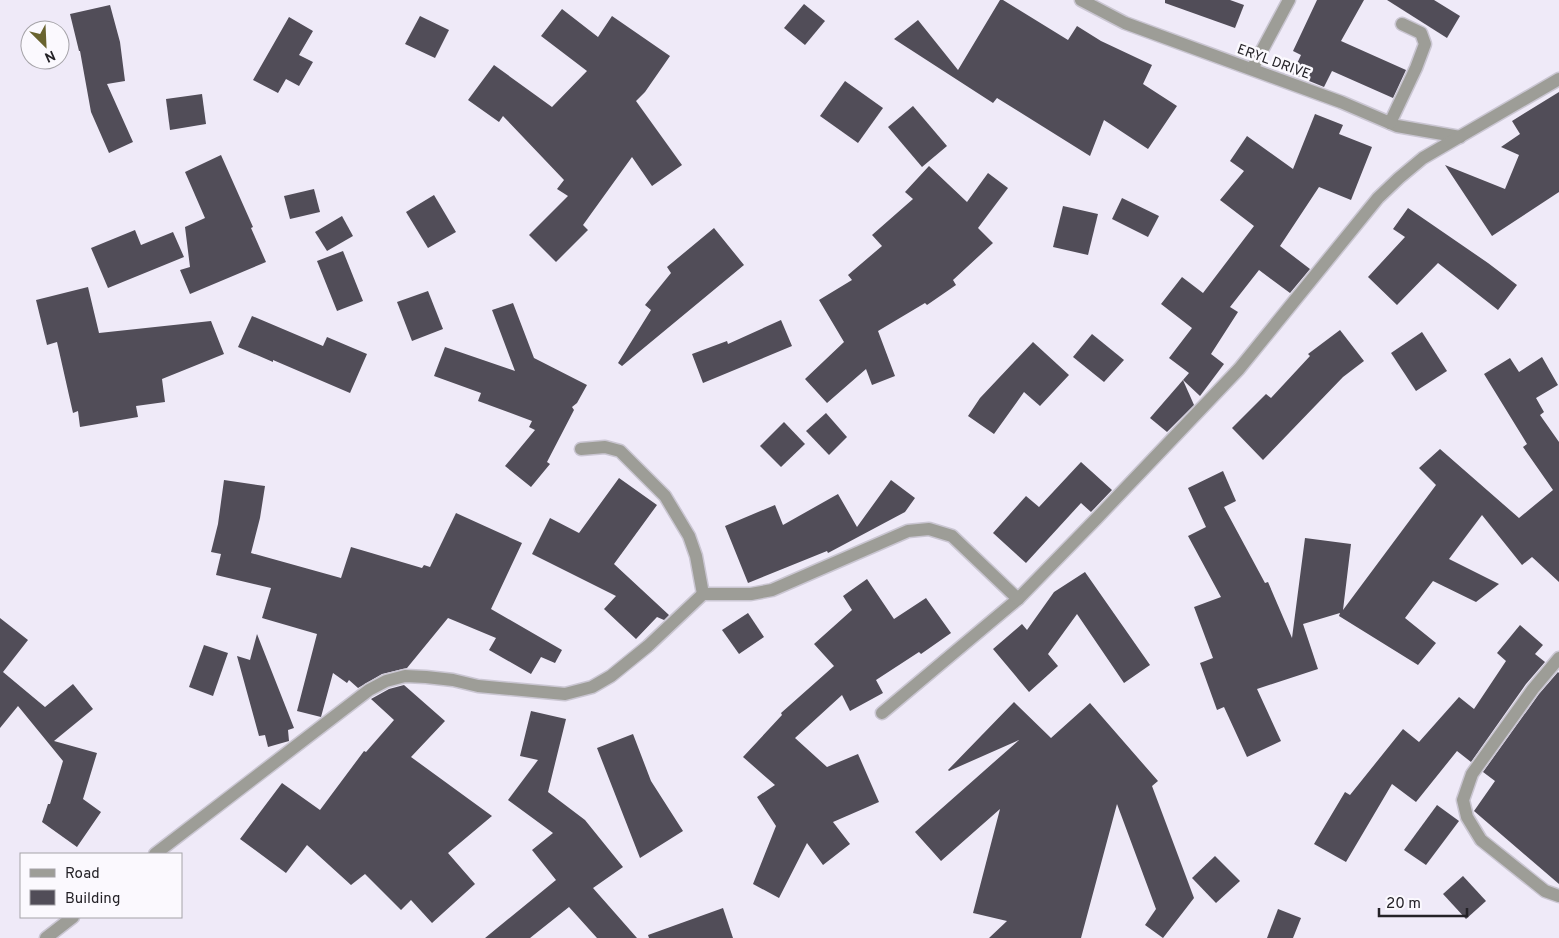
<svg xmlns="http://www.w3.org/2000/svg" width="1559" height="938" font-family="Overpass,sans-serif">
<rect width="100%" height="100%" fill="#efeaf8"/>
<!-- building -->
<g fill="#514d58">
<polygon points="1000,0 1003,0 1068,40 1077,26 1101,41 1152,65 1143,84 1177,106 1148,149 1104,120 1090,156 997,98 993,103 894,39 918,20 958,70"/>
<polygon points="1165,0 1230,0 1244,5 1235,28 1165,3"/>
<polygon points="1317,0 1364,0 1341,41 1406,70 1393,98 1332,71 1324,87 1292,74 1301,55 1293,51"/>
<polygon points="1387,0 1434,0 1460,16 1447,38"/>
<polygon points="804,4 825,21 805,45 784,28"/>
<polygon points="110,5 120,42 125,81 107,84 133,142 109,153 91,112 80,51 79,51 70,14"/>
<polygon points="562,9 598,37 612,16 670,56 645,92 636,101 682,165 652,186 632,157 583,225 588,230 556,262 529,235 568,196 557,189 564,180 503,116 499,122 468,100 494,65 552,107 587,71 541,36"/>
<polygon points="420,16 449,30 435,58 405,44"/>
<polygon points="289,17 313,31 299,55 313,62 299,86 286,79 278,93 253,80"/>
<polygon points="845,81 883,108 858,143 820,116"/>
<polygon points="1559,92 1559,192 1492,236 1445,165 1505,189 1519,155 1501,147 1520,134 1512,121"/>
<polygon points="202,94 206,124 170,130 166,99"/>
<polygon points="913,106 947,146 922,167 888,127"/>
<polygon points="1315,114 1343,125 1339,134 1372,147 1351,200 1319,187 1280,246 1310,269 1290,293 1259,270 1230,307 1238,312 1211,354 1224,364 1200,396 1183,380 1189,373 1169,358 1192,328 1161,304 1182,277 1203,293 1254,226 1220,200 1244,171 1230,161 1247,136 1293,169"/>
<polygon points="221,155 253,227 251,228 266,262 190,294 180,270 190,267 185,227 205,218 185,172"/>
<polygon points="929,166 967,202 988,173 1008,188 978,228 993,243 953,280 956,285 927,305 925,303 878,331 895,376 872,385 866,369 827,403 805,379 844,342 819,300 852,280 848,275 882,246 872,235 913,199 905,192"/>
<polygon points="314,189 320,212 290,219 284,196"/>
<polygon points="434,195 456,232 428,248 406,212"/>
<polygon points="1122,198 1159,216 1148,237 1112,219"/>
<polygon points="1063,206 1098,214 1088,255 1053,247"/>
<polygon points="1408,208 1488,263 1517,285 1498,310 1438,263 1397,305 1368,277 1405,237 1393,229"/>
<polygon points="342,216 353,236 327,251 315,232"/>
<polygon points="714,228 744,265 622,366 618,363 651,310 645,305 671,273 667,267"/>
<polygon points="135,230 141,245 173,232 184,257 108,288 91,248"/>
<polygon points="343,251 363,301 337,311 317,261"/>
<polygon points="88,287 99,333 211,321 224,354 162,379 165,402 136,406 138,417 80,427 78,411 73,413 57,342 47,345 36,300"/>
<polygon points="428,291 443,329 412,341 397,302"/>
<polygon points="513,303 534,358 587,385 577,403 572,407 574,410 547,462 550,464 531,487 505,466 535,430 529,427 532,421 478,401 481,393 434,376 445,347 515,371 492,310"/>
<polygon points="252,316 323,346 327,337 367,354 350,393 273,360 273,362 238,347"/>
<polygon points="781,320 792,346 703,383 692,354 727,341 728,344"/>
<polygon points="1340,330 1364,361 1343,377 1263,460 1232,428 1266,394 1271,398 1310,356 1308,354"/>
<polygon points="1422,332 1447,371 1416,391 1391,353"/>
<polygon points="1092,334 1124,360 1104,382 1073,357"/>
<polygon points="1033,342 1069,375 1040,406 1024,392 994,434 968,416 980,398"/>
<polygon points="1542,357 1558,385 1536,398 1544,412 1540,415 1559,442 1559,582 1532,557 1522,565 1482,515 1449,559 1499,584 1476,602 1433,581 1405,618 1436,643 1418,665 1339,616 1340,613 1303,624 1318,669 1257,689 1281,741 1247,757 1224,707 1217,710 1200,663 1213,658 1194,607 1221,597 1188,536 1206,527 1188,488 1223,471 1236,501 1224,507 1265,583 1268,582 1292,638 1305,538 1351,544 1343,610 1436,485 1419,468 1440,449 1519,518 1553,490 1523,447 1527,444 1484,374 1510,358 1519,372"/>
<polygon points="1183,380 1194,405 1167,432 1150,418"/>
<polygon points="826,413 847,437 829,455 806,431"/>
<polygon points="784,422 805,444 781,467 760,446"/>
<polygon points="1081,462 1112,490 1091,512 1081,503 1026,563 993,533 1026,496 1039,507"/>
<polygon points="619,478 657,505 614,564 669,615 664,620 657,617 636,639 604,609 616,596 532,554 550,518 579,533"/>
<polygon points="224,480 265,486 260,518 251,553 341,578 351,547 422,568 424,565 430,567 456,513 522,543 491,609 562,650 555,663 541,657 531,674 489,650 496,638 448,618 407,668 382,674 358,688 349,680 347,683 333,673 321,717 297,711 317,634 262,618 271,588 216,575 221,554 211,552 218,524"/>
<polygon points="891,480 915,498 905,512 828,553 827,551 748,583 725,526 775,505 783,525 838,494 857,527"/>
<polygon points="1085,572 1150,665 1124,683 1077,614 1048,654 1058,666 1029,692 993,649 1022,624 1027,630 1054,592"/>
<polygon points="867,579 894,619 926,598 951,633 921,654 919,652 876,680 883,693 850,711 842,695 795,738 827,767 858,754 879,802 833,822 850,844 823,865 807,843 779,898 753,884 776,826 757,797 775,785 743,757 782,715 781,713 834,666 814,644 852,610 843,596"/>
<polygon points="748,613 764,637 739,654 722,630"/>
<polygon points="0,618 28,640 3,672 45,707 73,684 93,709 54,741 97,753 83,799 101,812 77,847 42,822 48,804 50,804 63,761 18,706 0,728"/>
<polygon points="1520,625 1543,645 1535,654 1545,662 1526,684 1471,762 1457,751 1416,802 1392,784 1346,862 1314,844 1345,792 1350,795 1403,729 1419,742 1459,697 1474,709 1506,661 1497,653"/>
<polygon points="257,634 294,728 288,730 289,741 268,747 265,735 259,736 237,656 250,660"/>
<polygon points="204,645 228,653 213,696 189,687"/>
<polygon points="1558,672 1559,673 1559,884 1474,811 1495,781 1483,772 1539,694"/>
<polygon points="404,685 445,721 411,757 492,816 448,853 475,884 432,923 411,900 401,910 365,874 351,885 307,845 286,873 240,839 282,783 320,810 364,751 366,752 394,720 371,699 389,689"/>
<polygon points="1014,702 1051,738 1090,703 1158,781 1152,786 1194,898 1163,938 1145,925 1156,909 1117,804 1081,938 989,938 1007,921 973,913 1000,809 941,861 915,832 1019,740 949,771 948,770"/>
<polygon points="531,711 566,719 548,792 585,820 623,867 593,888 637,938 597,938 569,907 530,938 485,938 556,880 532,850 553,833 508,800 538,760 520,756"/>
<polygon points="633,734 651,781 683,831 640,858 597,748"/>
<polygon points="1437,805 1459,821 1426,865 1404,850"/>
<polygon points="1215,856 1240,881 1216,903 1192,878"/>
<polygon points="1463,876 1486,901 1466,919 1443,894"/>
<polygon points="723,908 733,938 649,938 648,935"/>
<polygon points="1278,909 1301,918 1293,938 1267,938"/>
</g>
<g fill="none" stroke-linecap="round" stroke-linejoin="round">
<!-- street casing -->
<g stroke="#cac6d2" stroke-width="15">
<g id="street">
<polyline points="1081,0 1125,23 1341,102 1397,126 1460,137"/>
<polyline points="1252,69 1289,0"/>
<polyline points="1390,123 1416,68 1425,44 1421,33 1402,24"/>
<polyline points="581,449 605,447 620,451 665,496 689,536 696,556 703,594"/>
<polyline points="1559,658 1533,689 1472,774 1463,800 1467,817 1481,840 1545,891 1559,896"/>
<polyline points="882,713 1018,599 1097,518 1239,369 1378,198 1399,178 1423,158 1559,79"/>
<polyline points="155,854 369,690 386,681 405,676 426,677 453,680 478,686 565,694 592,687 611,676 648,646 703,594 751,594 772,590 908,531 929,529 952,536 1018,599"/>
<polyline points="46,938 73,917"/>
</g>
</g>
<!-- street -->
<use href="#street" stroke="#9d9d97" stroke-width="12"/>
</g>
<g text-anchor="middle" stroke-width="5" stroke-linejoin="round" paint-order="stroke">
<!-- street labels -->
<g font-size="14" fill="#242227" stroke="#fbf9fe">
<text transform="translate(1274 61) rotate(20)" y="5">ERYL DRIVE</text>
</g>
</g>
<!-- legend -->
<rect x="20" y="853" width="162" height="65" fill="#fbf9fe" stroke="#a5a3a8"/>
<rect x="30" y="869" width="25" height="8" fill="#9d9d97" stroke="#a5a3a8"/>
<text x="65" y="878" font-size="15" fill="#242227">Road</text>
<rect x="30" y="890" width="25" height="15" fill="#514d58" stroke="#a5a3a8"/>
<text x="65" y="903" font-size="15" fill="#242227">Building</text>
<!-- north arrow -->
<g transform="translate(45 45) rotate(156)"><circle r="24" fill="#fbf9fe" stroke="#a5a3a8"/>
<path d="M0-4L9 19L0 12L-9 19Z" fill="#69632f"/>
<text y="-8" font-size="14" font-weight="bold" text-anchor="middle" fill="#242227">N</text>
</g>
<!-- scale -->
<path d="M1379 908v8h88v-8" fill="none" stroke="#242227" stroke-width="2.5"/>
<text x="1386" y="908" font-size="15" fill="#242227" stroke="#fbf9fe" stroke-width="4" paint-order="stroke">20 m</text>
</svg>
